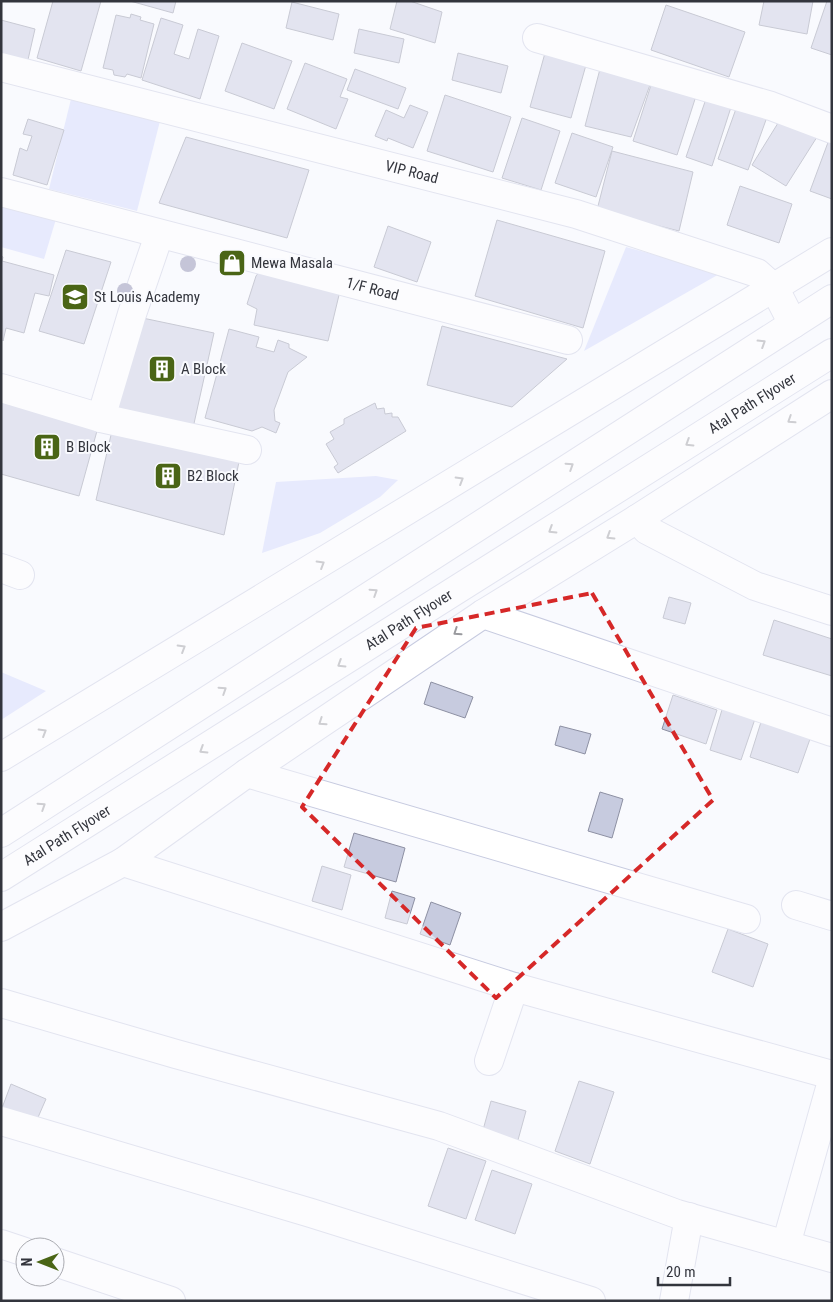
<svg xmlns="http://www.w3.org/2000/svg" width="833" height="1302" font-family="'Roboto Condensed',sans-serif">
<rect width="100%" height="100%" fill="#f9fafe"/>
<!-- green -->
<g fill="#d0d7fd">
<polygon points="71,99 160,121 137,211 49,189"/>
<polygon points="1,206 56,219 44,259 1,247"/>
<polygon points="626,247 721,273 584,351"/>
<polygon points="376,476 398,480 380,497 320,533 262,553 276,482"/>
<polygon points="1,672 46,691 1,720"/>
</g>
<!-- building -->
<g fill="#c7cbdf" stroke="#8d90a3">
<polygon points="53,1 101,1 81,71 37,58"/>
<polygon points="130,1 176,1 173,13"/>
<polygon points="397,1 410,1 442,12 435,43 390,29"/>
<polygon points="764,1 813,1 807,34 759,25"/>
<polygon points="827,1 832,2 832,55 811,48"/>
<polygon points="292,2 339,14 333,40 286,28"/>
<polygon points="666,5 745,32 729,77 651,50"/>
<polygon points="131,14 141,17 140,20 154,24 141,78 127,74 125,77 114,75 113,70 103,68 116,15 130,18"/>
<polygon points="161,18 183,25 174,54 189,59 198,29 219,36 200,99 142,80"/>
<polygon points="1,20 35,29 27,64 1,57"/>
<polygon points="359,29 404,39 399,63 354,53"/>
<polygon points="242,43 292,61 274,109 225,91"/>
<polygon points="458,53 508,66 501,93 452,80"/>
<polygon points="545,53 586,65 571,118 530,107"/>
<polygon points="305,63 347,79 340,97 348,99 336,129 287,109"/>
<polygon points="355,69 406,88 398,109 347,90"/>
<polygon points="600,69 651,82 631,137 585,126"/>
<polygon points="652,82 696,96 677,155 633,141"/>
<polygon points="708,93 733,101 712,166 686,157"/>
<polygon points="445,95 511,117 493,172 427,151"/>
<polygon points="410,105 428,112 413,148 388,138 387,141 375,136 386,110 404,118"/>
<polygon points="737,106 767,117 748,170 718,159"/>
<polygon points="783,115 817,137 786,186 752,165"/>
<polygon points="522,118 560,131 541,190 502,178"/>
<polygon points="28,119 64,130 47,185 13,175 20,148 27,151 32,136 23,134"/>
<polygon points="572,133 613,147 596,197 555,183"/>
<polygon points="186,137 309,170 287,238 159,203"/>
<polygon points="830,137 832,138 832,199 810,191"/>
<polygon points="612,151 693,172 679,231 597,210"/>
<polygon points="740,186 792,204 779,243 727,225"/>
<polygon points="497,220 605,251 583,328 475,296"/>
<polygon points="388,226 431,242 417,282 374,267"/>
<polygon points="66,250 111,262 84,344 39,331"/>
<polygon points="1,256 3,257 2,261 54,275 49,296 35,293 24,333 6,328 3,341"/>
<polygon points="260,271 335,290 339,295 328,341 254,325 257,309 247,304 256,276"/>
<polygon points="133,316 214,333 193,428 107,405"/>
<polygon points="442,326 567,359 512,407 427,385"/>
<polygon points="229,329 259,337 256,347 274,352 278,340 289,344 289,348 307,357 288,372 274,410 275,421 280,423 276,433 262,427 252,431 205,418"/>
<polygon points="1,390 100,420 79,496 1,474"/>
<polygon points="375,403 377,409 384,408 385,414 392,413 392,417 398,417 406,431 338,473 334,467 338,464 326,444 334,439 330,432 344,424 344,419"/>
<polygon points="114,422 241,452 224,535 96,500"/>
<polygon points="669,597 691,603 685,624 663,618"/>
<polygon points="774,620 832,639 832,676 763,655"/>
<polygon points="431,682 473,697 465,718 424,704"/>
<polygon points="673,695 717,710 706,744 662,729"/>
<polygon points="724,703 757,713 741,760 710,750"/>
<polygon points="761,722 810,739 798,773 750,757"/>
<polygon points="560,726 591,734 585,754 555,745"/>
<polygon points="600,792 623,799 612,838 588,831"/>
<polygon points="354,833 405,848 396,882 344,867"/>
<polygon points="322,866 351,875 342,910 312,901"/>
<polygon points="392,891 415,898 407,924 385,918"/>
<polygon points="431,902 461,913 450,945 420,934"/>
<polygon points="728,929 768,944 753,987 712,972"/>
<polygon points="579,1081 614,1092 590,1164 555,1151"/>
<polygon points="11,1084 46,1099 36,1122 2,1108"/>
<polygon points="491,1101 526,1111 518,1140 483,1130"/>
<polygon points="448,1148 486,1161 466,1219 428,1206"/>
<polygon points="492,1170 532,1184 515,1234 475,1220"/>
</g>
<g fill="none" stroke-linecap="round" stroke-linejoin="round">
<!-- street casing -->
<g stroke="#c7cbe0" stroke-width="30">
<g id="street">
<polyline points="537,38 771,106 832,129"/>
<path id="s1" d="M 1,67 L 576,214 L 757,273 L 775,289 L 793,324"/>
<path id="s2" d="M 1,192 L 568,340"/>
<polyline points="1,388 101,418 247,450"/>
<polyline points="101,418 132,314 159,235"/>
<polyline points="637,519 647,530 755,586 832,611"/>
<polyline points="1,568 20,575"/>
<polyline points="483,614 832,732"/>
<polyline points="247,773 746,919"/>
<polyline points="123,862 514,987 832,1075"/>
<polyline points="796,905 832,916"/>
<polyline points="1,1003 176,1054 439,1126 677,1214 832,1258"/>
<polyline points="489,1061 514,987"/>
<polyline points="1,1121 311,1213 591,1301"/>
<polyline points="1,1244 25,1252"/>
<polyline points="786,1245 832,1081"/>
<polyline points="55,1262 171,1301"/>
<polyline points="674,1301 689,1217"/>
</g>
</g>
<!-- secondary casing -->
<g stroke="#c7cbe0" stroke-width="30">
<g id="secondary">
<polyline points="1,757 832,252"/>
<polyline points="1,927 123,862 247,773 483,614 637,519 832,394"/>
</g>
</g>
<!-- primary casing -->
<g stroke="#c7cbe0" stroke-width="30">
<g id="primary">
<polyline points="1,833 832,299"/>
<path id="s3" d="M 1,877 L 832,353"/>
</g>
</g>
<!-- street -->
<use href="#street" stroke="#fff" stroke-width="28"/>
<!-- secondary -->
<use href="#secondary" stroke="#fff" stroke-width="28"/>
<!-- primary -->
<use href="#primary" stroke="#fff" stroke-width="28"/>
</g>
<!-- trees -->
<g fill="#8586aa">
<circle cx="188" cy="264" r="8"/>
<circle cx="125" cy="291" r="8"/>
</g>
<!-- one-way arrows -->
<defs><path id="oneway-chevron" d="M-2-3.5L2.5 0L-2 3.5" fill="none" stroke-width="1.6" stroke-linecap="round" stroke-linejoin="round" transform="scale(1.25)"/></defs>
<g stroke="#999a9e">
<use href="#oneway-chevron" transform="translate(762 343) rotate(-32)"/>
<use href="#oneway-chevron" transform="translate(791 420) rotate(147)"/>
<use href="#oneway-chevron" transform="translate(689 443) rotate(148)"/>
<use href="#oneway-chevron" transform="translate(570 466) rotate(-33)"/>
<use href="#oneway-chevron" transform="translate(460 480) rotate(-31)"/>
<use href="#oneway-chevron" transform="translate(552 530) rotate(148)"/>
<use href="#oneway-chevron" transform="translate(610 536) rotate(148)"/>
<use href="#oneway-chevron" transform="translate(321 564) rotate(-31)"/>
<use href="#oneway-chevron" transform="translate(374 592) rotate(-33)"/>
<use href="#oneway-chevron" transform="translate(457 632) rotate(146)"/>
<use href="#oneway-chevron" transform="translate(182 648) rotate(-31)"/>
<use href="#oneway-chevron" transform="translate(341 664) rotate(148)"/>
<use href="#oneway-chevron" transform="translate(223 690) rotate(-33)"/>
<use href="#oneway-chevron" transform="translate(322 722) rotate(146)"/>
<use href="#oneway-chevron" transform="translate(43 732) rotate(-31)"/>
<use href="#oneway-chevron" transform="translate(203 750) rotate(148)"/>
<use href="#oneway-chevron" transform="translate(42 806) rotate(-33)"/>
</g>
<!-- marked area -->
<path d="M0 0H833V1302H0ZM 592,593 L 713,800 L 496,998 L 302,807 L 416,628 Z" fill="#f9fafe" fill-opacity=".55" fill-rule="evenodd"/>
<path fill="none" stroke="#d62828" stroke-width="4" stroke-dasharray="10 6" stroke-linejoin="round" d="M 592,593 L 713,800 L 496,998 L 302,807 L 416,628 Z"/>
<!-- icons -->
<defs>
<g id="shop-square" transform="scale(1.4375)"><rect x="-9" y="-9" width="18" height="18" rx="4" fill="#4a6516" stroke="#f9fafe"/><path d="M-5-2.5h2.3a2.7 3.5 0 0 1 5.4 0H5L5.5 6h-11ZM-1.5-2.5h3a1.5 2.3 0 0 0-3 0Z" fill="#fff"/></g>
<g id="school-square" transform="scale(1.4375)"><rect x="-9" y="-9" width="18" height="18" rx="4" fill="#4a6516" stroke="#f9fafe"/><path d="M0-5L7-2L0 1L-7-2ZM-4 1L0 2.5L4 1V4Q0 6-4 4Z" fill="#fff"/></g>
<g id="building-square" transform="scale(1.4375)"><rect x="-9" y="-9" width="18" height="18" rx="4" fill="#4a6516" stroke="#f9fafe"/><path d="M-4-6H4V6H1V3H-1V6H-4ZM-2.5-4.3h1.7v1.8h-1.7ZM.8-4.3h1.7v1.8H.8ZM-2.5-1h1.7V.8h-1.7ZM.8-1h1.7V.8H.8Z" fill="#fff"/></g>
</defs>
<g fill-rule="evenodd">
<use href="#shop-square" x="232" y="263"/>
<use href="#school-square" x="75" y="297"/>
<use href="#building-square" x="162" y="369"/>
<use href="#building-square" x="47" y="447"/>
<use href="#building-square" x="168" y="476"/>
</g>
<g text-anchor="middle" stroke-width="4" stroke-linejoin="round" paint-order="stroke">
<!-- street labels -->
<g font-size="15" fill="#33353d" stroke="#f9fafe">
<text dy="5" stroke="none"><textPath href="#s1" startOffset="424">VIP Road</textPath></text>
<text dy="5" stroke="none"><textPath href="#s2" startOffset="384">1/F Road</textPath></text>
<text dy="5" stroke="none"><textPath href="#s3" startOffset="888">Atal Path Flyover</textPath></text>
<text dy="5" stroke="none"><textPath href="#s3" startOffset="482">Atal Path Flyover</textPath></text>
<text dy="5" stroke="none"><textPath href="#s3" startOffset="78">Atal Path Flyover</textPath></text>
</g>
<!-- poi labels -->
<g font-size="15" fill="#33353d" stroke="#f9fafe" text-anchor="start">
<text x="251" y="268">Mewa Masala</text>
<text x="94" y="302">St Louis Academy</text>
<text x="181" y="374">A Block</text>
<text x="66" y="452">B Block</text>
<text x="187" y="481">B2 Block</text>
</g>
</g>
<!-- border -->
<rect width="833" height="1302" fill="none" stroke="#33353d" stroke-width="5"/>
<!-- north arrow -->
<g transform="translate(40 1262) rotate(270)"><circle r="24" fill="#f9fafe" stroke="#aaabb1"/>
<path d="M0-4L9 19L0 12L-9 19Z" fill="#4a6516"/>
<text y="-8" font-size="14" font-weight="bold" text-anchor="middle" fill="#33353d">N</text>
</g>
<!-- scale -->
<path d="M658 1277v8h72v-8" fill="none" stroke="#33353d" stroke-width="2.5"/>
<text x="666" y="1277" font-size="15" fill="#33353d" stroke="#f9fafe" stroke-width="4" paint-order="stroke">20 m</text>
</svg>
